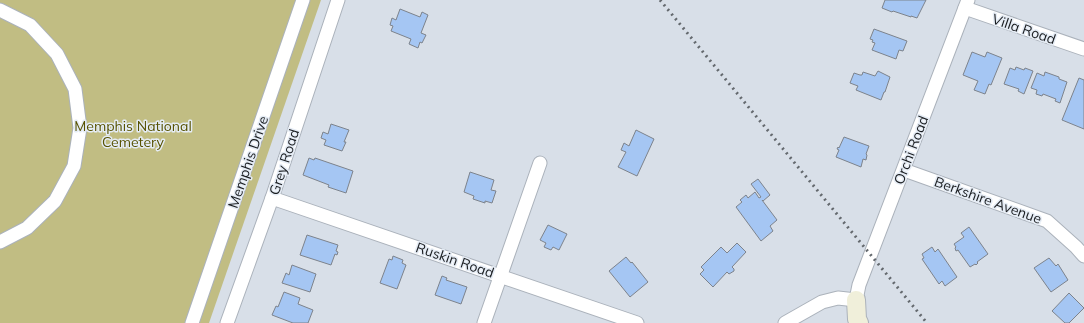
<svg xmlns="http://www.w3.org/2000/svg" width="1084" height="323" font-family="Mulish,sans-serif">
<rect width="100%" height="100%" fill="#d8dfe8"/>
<!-- green -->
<polygon fill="#c1bd83" points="0,0 321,0 209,323 0,323"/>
<!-- building -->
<g fill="#a5c6f3" stroke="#7d838c">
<polygon points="885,0 926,0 917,18 911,16 911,17 893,11 892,12 882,8"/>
<polygon points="400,9 420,17 422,12 428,15 421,33 426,35 422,43 420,42 418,48 409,44 411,39 391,31 393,26 390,25 392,18 396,20"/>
<polygon points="874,29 907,41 903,51 899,50 896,59 872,50 875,43 872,42 873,40 870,39"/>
<polygon points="972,52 985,57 987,52 1002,58 991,85 989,84 985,94 974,90 978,81 963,75"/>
<polygon points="1016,67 1024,70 1025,68 1033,71 1024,94 1018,91 1019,89 1004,84 1010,68 1015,70"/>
<polygon points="878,71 890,77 885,92 884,92 881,100 856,90 858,86 850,83 854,73 860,75 862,75 863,72 875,76"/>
<polygon points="1045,72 1059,77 1059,79 1067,82 1060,103 1055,101 1056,99 1043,94 1042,96 1036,94 1037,90 1031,88 1037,73 1044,76"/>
<polygon points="1079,78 1084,80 1084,129 1062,120"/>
<polygon points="331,124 349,130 344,142 346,142 342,151 324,145 326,140 321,138 323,132 328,134"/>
<polygon points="636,130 654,139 637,176 618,167 626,152 621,150 624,143 629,146"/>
<polygon points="844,137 869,146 866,154 867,155 866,160 863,159 861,167 836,157 839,150 837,149 838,147 839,148"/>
<polygon points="309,158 314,160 315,158 353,171 346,193 328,187 329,185 303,175"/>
<polygon points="470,172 494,180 491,190 496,191 492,203 485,201 485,203 473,199 474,196 464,192"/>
<polygon points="758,179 770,195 763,201 762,200 777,220 770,226 773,231 761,241 736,207 742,202 740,200 746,195 748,198 755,192 759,198 761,197 751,184"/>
<polygon points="548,225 567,234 559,250 553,247 551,250 544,247 546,243 540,240"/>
<polygon points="969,227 988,254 977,262 978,263 976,265 975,264 970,267 958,250 956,251 955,248 956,247 954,244 964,237 961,233"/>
<polygon points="307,235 338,245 336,251 338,252 337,255 335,254 331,265 300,255"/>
<polygon points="737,243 746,252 732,267 734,269 734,271 729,274 727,272 713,287 700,274 704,270 701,267 721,247 727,253"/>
<polygon points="932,247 935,252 938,249 957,277 945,286 942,281 939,284 922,259 924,258 922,254"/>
<polygon points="393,256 403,260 402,263 406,265 397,289 380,283 389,259 392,260"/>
<polygon points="626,257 631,263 632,262 648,282 630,297 609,271"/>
<polygon points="1049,258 1056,266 1058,264 1068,280 1051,292 1034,268"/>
<polygon points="292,265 316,274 310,292 282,283 286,273 289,275"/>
<polygon points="442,276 447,278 446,280 467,287 461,304 435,295"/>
<polygon points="284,292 300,298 298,304 313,310 308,323 293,323 272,315 276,306 278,307"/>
<polygon points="1069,293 1084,308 1069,323 1065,323 1052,311"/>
</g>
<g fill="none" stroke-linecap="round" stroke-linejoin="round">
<!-- street casing -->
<g stroke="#abb2bb" stroke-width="15">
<g id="street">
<polyline points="965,8 1084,49"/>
<polyline points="0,10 30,25 57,54 75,89 80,128 74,166 55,201 27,228 0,242"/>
<polyline points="904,170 1047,221 1076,247 1084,256"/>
<polyline points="272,198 637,323"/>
<polyline points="192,323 303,0"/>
<polyline points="227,323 272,198 338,0"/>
<polyline points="484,323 540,163"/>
<polyline points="785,323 822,302 838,298 856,300 859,285 968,0"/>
</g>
</g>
<!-- secondary casing -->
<g stroke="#abb2bb" stroke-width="20">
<polyline id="secondary" points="856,300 857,319 859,323"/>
</g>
<!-- street -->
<use href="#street" stroke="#fff" stroke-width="13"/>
<!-- secondary -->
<use href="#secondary" stroke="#f0efda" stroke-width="18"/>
<!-- rail -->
<polyline stroke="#64696e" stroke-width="3" stroke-dasharray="2 4" stroke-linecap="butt" points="660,0 927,323"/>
</g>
<g text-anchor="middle" stroke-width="3" stroke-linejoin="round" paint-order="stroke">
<!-- street labels -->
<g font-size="14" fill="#181b1e" stroke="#e5ecf5">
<text transform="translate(1024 29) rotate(19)" y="5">Villa Road</text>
<text transform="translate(911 150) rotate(-69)" y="5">Orchi Road</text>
<text transform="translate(248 162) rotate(-71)" y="5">Memphis Drive</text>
<text transform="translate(284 162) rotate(-72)" y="5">Grey Road</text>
<text transform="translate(988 200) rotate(20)" y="5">Berkshire Avenue</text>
<text transform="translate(455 260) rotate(19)" y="5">Ruskin Road</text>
</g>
<!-- park labels -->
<g font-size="14" fill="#575200" stroke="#e5ecf5">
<text x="133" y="131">Memphis National<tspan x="133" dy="16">Cemetery</tspan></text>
</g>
</g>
</svg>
